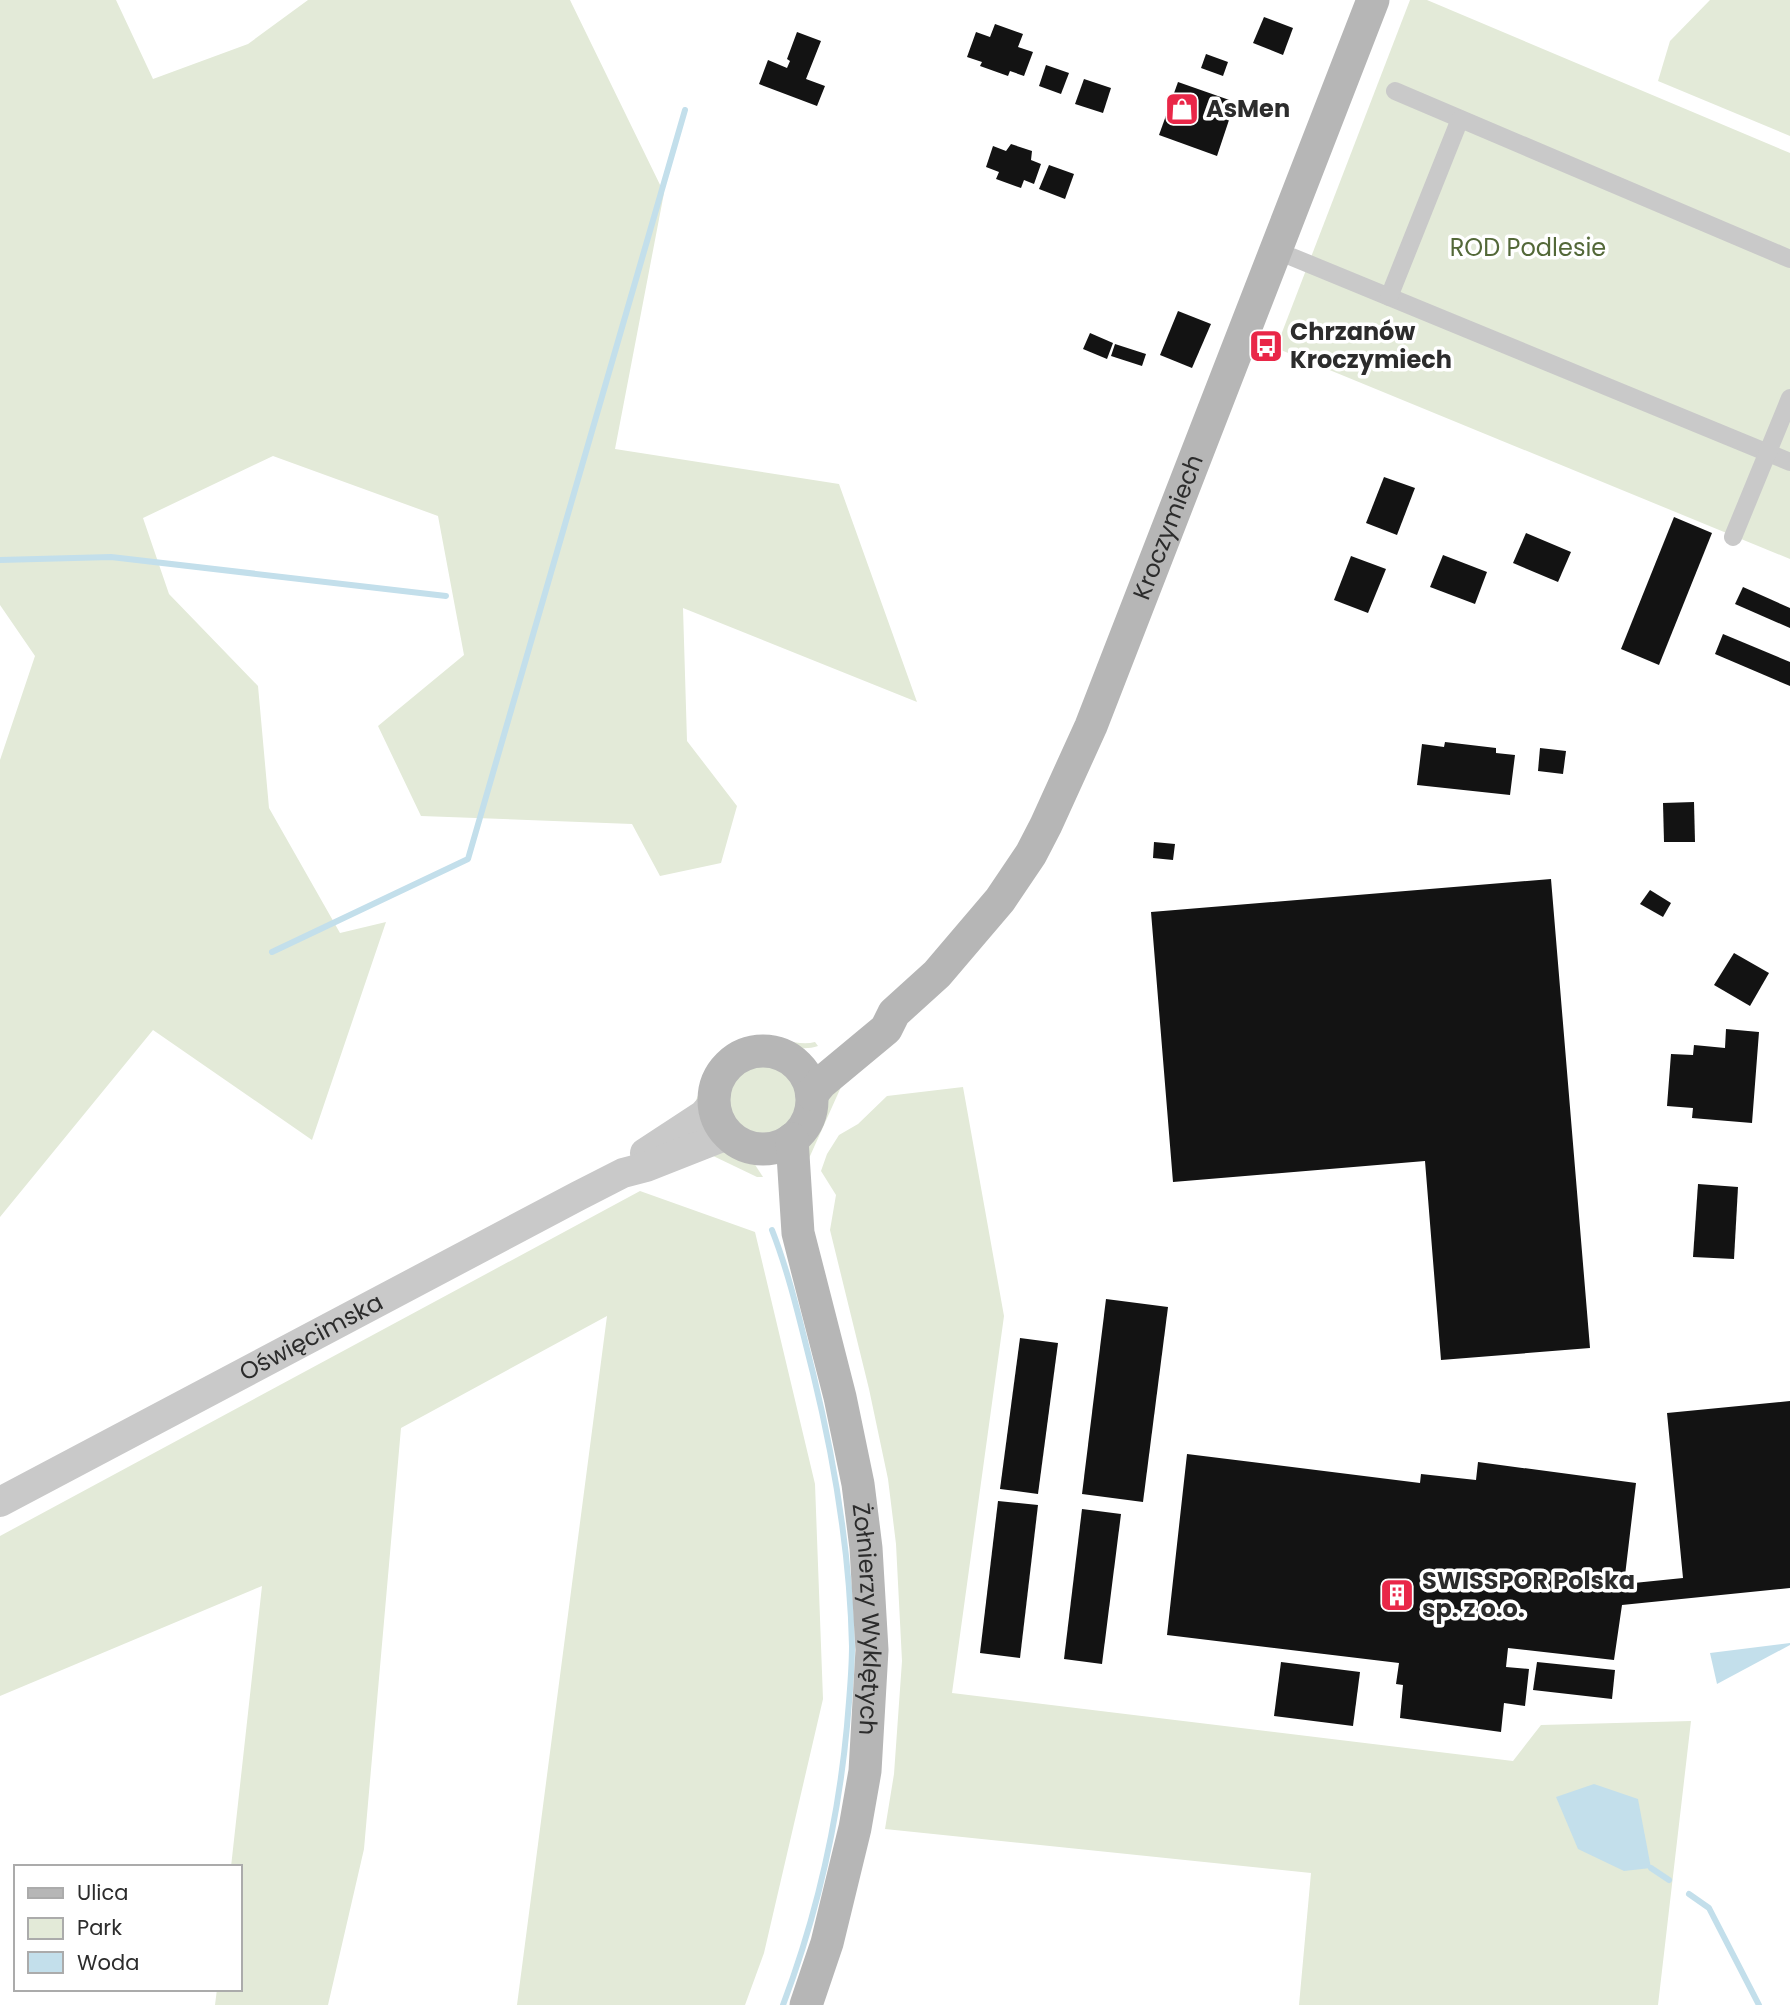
<svg xmlns="http://www.w3.org/2000/svg" width="1790" height="2005" font-family="Poppins,sans-serif">
<rect width="100%" height="100%" fill="#fff"/>
<!-- green -->
<g fill="#e3ead8">
<polygon points="0,0 116,0 153,79 248,44 308,0 570,0 664,193 615,449 839,484 917,702 683,608 687,741 737,806 721,863 660,876 632,824 421,816 378,726 464,655 438,516 273,456 143,518 169,594 258,686 269,808 340,933 386,922 312,1140 153,1030 0,1217 0,760 35,656 0,605"/>
<polygon points="1410,0 1427,0 1790,153 1790,559 1276,348"/>
<polygon points="1710,0 1790,0 1790,136 1658,81 1670,41"/>
<path d="M 760,1035 C 779,1036 797,1047 815,1042 L 818,1046 C 793,1055 768,1033 742,1045 C 731,1050 719,1059 713,1071 C 707,1083 708,1095 695,1103 C 710,1066 717,1044 760,1035 Z"/>
<circle cx="763" cy="1099" r="34"/>
<polygon points="841,1087 806,1165 806,1137 815,1126 822,1101"/>
<polygon points="963,1087 1004,1316 952,1693 1513,1761 1541,1725 1691,1721 1658,2005 1299,2005 1311,1873 885,1829 894,1774 902,1661 896,1544 888,1479 869,1389 830,1230 836,1195 821,1171 827,1154 839,1135 858,1124 887,1096"/>
<polygon points="734,1149 750,1157 763,1177 757,1177 707,1153"/>
<polygon points="640,1191 755,1232 815,1484 823,1699 764,1953 745,2005 517,2005 607,1316 401,1428 364,1849 328,2005 215,2005 217,1989 240,1989 240,1867 231,1867 262,1586 0,1696 0,1536"/>
</g>
<!-- water -->
<g fill="#c3dfeb">
<polygon points="1790,1643 1790,1645 1717,1684 1710,1653"/>
<polygon points="1594,1784 1638,1799 1651,1868 1624,1871 1578,1849 1556,1797"/>
</g>
<g fill="none" stroke-linecap="round" stroke-linejoin="round">
<!-- stream -->
<g stroke="#c3dfeb" stroke-width="6">
<polyline points="0,560 111,557 446,596"/>
<polyline points="272,952 468,859 685,110"/>
<path d="M 772,1230 C 790,1276 801,1326 813,1373 C 835,1463 850,1554 852,1646 C 852,1673 849,1700 847,1726 C 838,1822 817,1915 783,2005"/>
<polyline points="1651,1868 1669,1880"/>
<polyline points="1689,1894 1709,1908 1759,2005"/>
</g>
</g>
<!-- building -->
<g fill="#131313">
<polygon points="1264,17 1293,28 1283,55 1253,43"/>
<polygon points="995,24 1023,34 1018,47 1033,52 1024,76 1010,71 1008,76 980,66 982,62 967,57 976,32 990,37"/>
<polygon points="797,32 821,41 806,79 825,86 817,106 759,84 768,60 787,68 790,61 787,59"/>
<polygon points="1206,54 1228,62 1223,76 1201,68"/>
<polygon points="1046,65 1069,73 1061,94 1039,86"/>
<polygon points="1084,79 1111,88 1103,113 1075,104"/>
<polygon points="1178,82 1235,102 1217,156 1159,135"/>
<polygon points="1011,144 1032,151 1031,160 1041,164 1034,184 1024,180 1021,188 996,179 999,172 986,167 993,146 1006,151"/>
<polygon points="1049,165 1074,174 1065,199 1039,189"/>
<polygon points="1178,311 1211,324 1192,368 1160,355"/>
<polygon points="1090,333 1113,343 1107,359 1083,349"/>
<polygon points="1115,344 1146,354 1142,366 1111,356"/>
<polygon points="1384,477 1415,488 1397,535 1366,523"/>
<polygon points="1674,517 1712,533 1659,665 1621,649"/>
<polygon points="1526,533 1571,552 1558,582 1513,563"/>
<polygon points="1443,555 1487,572 1475,604 1430,587"/>
<polygon points="1351,556 1386,569 1368,613 1334,600"/>
<polygon points="1743,587 1790,608 1790,628 1735,604"/>
<polygon points="1723,634 1790,662 1790,686 1715,654"/>
<polygon points="1445,742 1496,748 1496,753 1515,755 1510,795 1417,785 1422,744 1444,747"/>
<polygon points="1540,748 1566,751 1563,774 1538,771"/>
<polygon points="1694,802 1695,842 1664,842 1663,803"/>
<polygon points="1154,842 1175,844 1173,860 1153,858"/>
<polygon points="1551,879 1590,1348 1441,1360 1425,1161 1173,1182 1151,912"/>
<polygon points="1650,890 1671,903 1663,917 1640,904"/>
<polygon points="1734,953 1769,973 1750,1006 1714,985"/>
<polygon points="1726,1029 1759,1032 1752,1123 1692,1118 1693,1108 1667,1106 1671,1054 1693,1055 1694,1045 1725,1048"/>
<polygon points="1698,1184 1738,1187 1734,1259 1693,1257"/>
<polygon points="1106,1299 1168,1307 1143,1502 1082,1494"/>
<polygon points="1020,1338 1058,1343 1038,1494 1000,1489"/>
<polygon points="1790,1401 1790,1588 1622,1605 1614,1660 1508,1648 1506,1667 1529,1669 1525,1706 1504,1703 1501,1732 1400,1718 1403,1685 1396,1684 1399,1663 1167,1635 1187,1454 1420,1483 1421,1474 1476,1480 1478,1462 1636,1483 1624,1584 1683,1578 1667,1413"/>
<polygon points="998,1501 1038,1505 1020,1658 980,1653"/>
<polygon points="1082,1509 1121,1514 1102,1664 1064,1659"/>
<polygon points="1281,1662 1360,1672 1353,1726 1274,1716"/>
<polygon points="1537,1662 1615,1670 1612,1699 1533,1690"/>
</g>
<g fill="none" stroke-linecap="round" stroke-linejoin="round">
<!-- pedestrian -->
<g stroke="#c9c9c9" stroke-width="18">
<polyline points="1395,91 1790,259"/>
<polyline points="1292,257 1790,462"/>
<polyline points="1389,297 1460,119"/>
<polyline points="1733,537 1790,398"/>
</g>
<!-- tertiary -->
<g stroke="#c9c9c9" stroke-width="30">
<polyline points="645,1153 703,1115 713,1104"/>
<path id="s1" d="M 0,1502 L 578,1196 L 623,1173 L 646,1167 L 717,1139 L 729,1136"/>
</g>
<!-- secondary -->
<g stroke="#b6b6b6" stroke-width="33">
<circle cx="763" cy="1100" r="49"/>
<path id="s2" d="M 812,1094 L 821,1083 L 886,1029 L 894,1013 L 937,974 L 1000,900 L 1031,854 L 1046,825 L 1091,726 L 1373,0"/>
<path id="s3" d="M 792,1139 L 798,1233 L 840,1397 L 858,1484 L 866,1548 L 872,1650 L 865,1771 L 855,1828 L 827,1943 L 806,2005"/>
</g>
</g>
<!-- icons -->
<defs>
<g id="shop-square" transform="scale(1.75)"><rect x="-9" y="-9" width="18" height="18" rx="4" fill="#e92748" stroke="#fff"/><path d="M-5-2.5h2.3a2.7 3.5 0 0 1 5.4 0H5L5.5 6h-11ZM-1.5-2.5h3a1.5 2.3 0 0 0-3 0Z" fill="#fff"/></g>
<g id="bus-square" transform="scale(1.75)"><rect x="-9" y="-9" width="18" height="18" rx="4" fill="#e92748" stroke="#fff"/><path d="M-5-6H5V4H4V6H2V4H-2V6H-4V4H-5ZM-3.5-4V0h7V-4ZM-3.5 1.2v1.5H-2V1.2ZM2 1.2v1.5H3.5V1.2Z" fill="#fff"/></g>
<g id="building-square" transform="scale(1.75)"><rect x="-9" y="-9" width="18" height="18" rx="4" fill="#e92748" stroke="#fff"/><path d="M-4-6H4V6H1V3H-1V6H-4ZM-2.5-4.3h1.7v1.8h-1.7ZM.8-4.3h1.7v1.8H.8ZM-2.5-1h1.7V.8h-1.7ZM.8-1h1.7V.8H.8Z" fill="#fff"/></g>
</defs>
<g fill-rule="evenodd">
<use href="#shop-square" x="1182" y="109"/>
<use href="#bus-square" x="1266" y="346"/>
<use href="#building-square" x="1397" y="1595"/>
</g>
<g text-anchor="middle" stroke-width="7" stroke-linejoin="round" paint-order="stroke">
<!-- poi labels -->
<g font-size="24" font-weight="bold" fill="#2c2c2c" stroke="#fff" text-anchor="start">
<text x="1206" y="117">AsMen</text>
<text x="1290" y="340">Chrzanów<tspan x="1290" dy="28">Kroczymiech</tspan></text>
<text x="1422" y="1589">SWISSPOR Polska<tspan x="1422" dy="28">sp. z o.o.</tspan></text>
</g>
<!-- park labels -->
<g font-size="24" fill="#536838" stroke="#fff">
<text x="1528" y="256">ROD Podlesie</text>
</g>
<!-- street labels -->
<g font-size="24" fill="#2c2c2c" stroke="#fff">
<text dy="8" stroke="none"><textPath href="#s2" startOffset="682">Kroczymiech</textPath></text>
<text dy="8" stroke="none"><textPath href="#s1" startOffset="352">Oświęcimska</textPath></text>
<text dy="8" stroke="none"><textPath href="#s3" startOffset="488">Żołnierzy Wyklętych</textPath></text>
</g>
</g>
<!-- legend -->
<rect x="14" y="1865" width="228" height="126" fill="#ffffff" stroke="#ababab" stroke-width="2"/>
<rect x="28" y="1888" width="35" height="10" fill="#b6b6b6" stroke="#ababab" stroke-width="2"/>
<text x="77" y="1900" font-size="21" fill="#2c2c2c">Ulica</text>
<rect x="28" y="1918" width="35" height="21" fill="#e3ead8" stroke="#ababab" stroke-width="2"/>
<text x="77" y="1935" font-size="21" fill="#2c2c2c">Park</text>
<rect x="28" y="1952" width="35" height="21" fill="#c3dfeb" stroke="#ababab" stroke-width="2"/>
<text x="77" y="1970" font-size="21" fill="#2c2c2c">Woda</text>
</svg>
